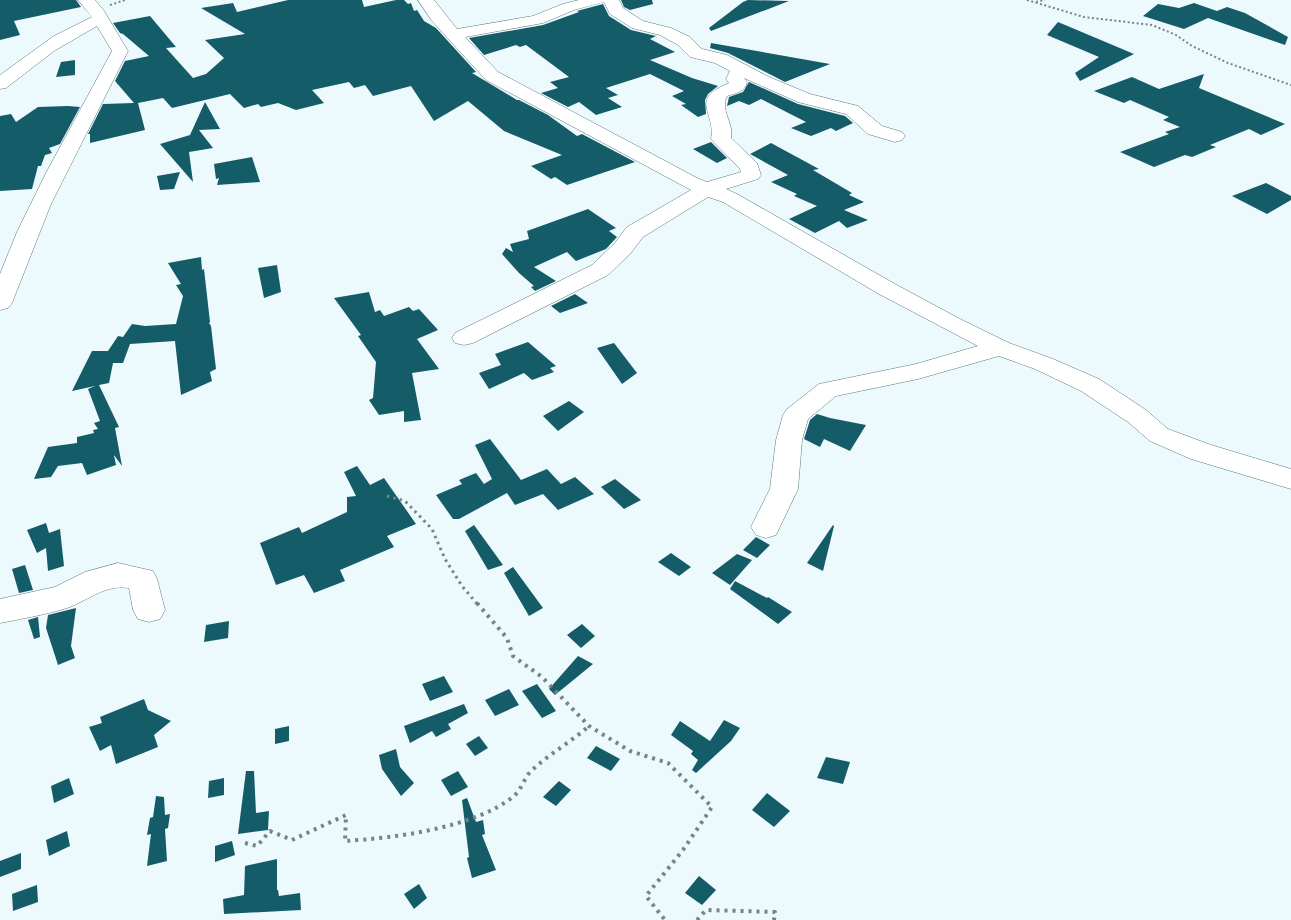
<svg xmlns="http://www.w3.org/2000/svg" width="1291" height="920" font-family="Roboto,sans-serif">
<rect width="100%" height="100%" fill="#edfafd"/>
<!-- building -->
<g fill="#155c69">
<polygon points="0,0 76,0 81,7 14,21 20,35 0,40"/>
<polygon points="288,0 362,0 364,7 396,0 404,0 408,4 411,3 414,11 417,10 424,21 436,28 476,72 472,73 517,100 519,100 548,115 577,136 582,134 635,162 567,185 555,177 551,179 531,166 562,155 504,131 468,101 434,121 411,86 373,96 365,85 354,88 349,82 312,90 324,103 296,110 278,103 261,107 258,104 244,108 230,94 172,108 163,98 138,103 145,130 90,143 90,134 88,134 103,104 134,103 115,81 125,61 149,56 123,34 120,33 113,23 150,16 176,47 166,48 193,78 206,74 224,58 205,40 245,34 201,8 233,3 237,12"/>
<polygon points="621,0 652,0 653,4 630,10 624,7"/>
<polygon points="748,0 789,1 711,31 709,28 743,2"/>
<polygon points="1194,3 1217,11 1227,7 1245,13 1288,37 1285,45 1208,18 1184,29 1143,16 1158,4 1179,8"/>
<polygon points="603,4 609,16 631,30 656,36 650,39 675,52 650,60 692,78 718,86 708,94 705,100 706,114 698,117 681,105 686,104 672,96 684,91 650,74 606,88 618,95 608,98 622,107 596,115 579,102 568,107 541,93 558,88 550,82 569,77 526,45 520,47 516,45 484,55 469,38 543,25 579,12 577,11"/>
<polygon points="1058,22 1134,54 1080,81 1075,73 1099,57 1047,35"/>
<polygon points="711,43 830,64 785,82 728,53 710,48"/>
<polygon points="75,60 75,75 56,77 61,62"/>
<polygon points="1204,74 1199,88 1285,124 1261,135 1249,129 1210,145 1216,147 1192,157 1185,155 1154,167 1120,152 1169,134 1165,132 1180,127 1163,120 1169,117 1130,100 1124,103 1094,91 1132,77 1159,89"/>
<polygon points="749,82 798,104 845,116 853,123 836,131 831,128 811,136 791,128 806,122 761,99 749,105 739,101 727,106 729,97 743,92"/>
<polygon points="205,102 220,129 199,130 213,148 189,152 193,182 160,144 190,135"/>
<polygon points="68,106 80,107 60,144 49,148 52,153 45,155 41,166 38,166 32,189 0,191 0,116 11,114 16,122 38,107"/>
<polygon points="711,142 727,158 717,163 693,149"/>
<polygon points="771,143 819,169 813,170 852,193 849,195 864,202 844,210 868,220 847,228 839,221 815,233 789,219 817,206 794,196 797,194 771,182 788,175 750,154"/>
<polygon points="252,157 260,182 217,185 219,178 216,179 214,164"/>
<polygon points="180,172 174,189 160,190 157,176"/>
<polygon points="1266,183 1291,196 1291,200 1267,214 1232,196"/>
<polygon points="588,209 616,228 609,231 617,237 606,249 576,261 567,252 534,267 556,281 535,291 531,287 534,286 519,273 502,254 506,248 513,252 510,244 529,239 527,231"/>
<polygon points="201,257 202,270 204,269 210,322 209,323 211,326 216,369 210,372 212,381 181,395 175,341 130,344 123,363 113,363 109,383 99,385 119,427 115,428 122,466 114,455 116,465 87,475 82,463 58,466 51,477 34,479 48,447 77,443 77,437 94,433 93,430 98,429 94,423 100,421 88,389 95,386 72,391 92,351 108,351 118,336 123,337 132,324 145,326 176,324 183,296 176,285 181,284 168,263"/>
<polygon points="277,265 281,292 264,298 258,268"/>
<polygon points="369,292 375,312 380,310 384,316 409,307 413,311 419,309 438,330 417,339 439,369 412,373 421,420 404,422 404,411 379,415 369,400 373,398 376,362 358,336 361,335 334,298"/>
<polygon points="575,294 588,303 560,313 551,306"/>
<polygon points="528,342 556,366 550,368 554,372 532,380 524,373 489,389 479,373 501,365 495,354"/>
<polygon points="614,343 637,373 622,384 597,348"/>
<polygon points="569,401 584,412 558,431 543,416"/>
<polygon points="817,414 830,418 866,425 850,451 824,439 820,447 804,439 810,420"/>
<polygon points="490,439 521,480 547,469 561,484 575,477 594,494 558,510 543,494 515,505 507,493 459,519 453,519 436,495 462,484 459,480 476,473 484,484 492,479 475,445"/>
<polygon points="357,466 370,485 384,478 416,524 387,536 394,547 340,570 345,581 314,593 304,575 276,585 260,543 299,527 302,533 347,512 347,497 356,496 344,472"/>
<polygon points="615,479 641,500 624,509 601,487"/>
<polygon points="46,523 49,533 60,529 64,566 48,571 46,548 37,553 27,530"/>
<polygon points="474,525 503,565 488,570 465,531"/>
<polygon points="833,525 834,526 823,571 807,563"/>
<polygon points="756,537 770,545 757,558 743,550"/>
<polygon points="671,553 691,567 679,576 658,562"/>
<polygon points="737,554 752,560 730,585 712,573"/>
<polygon points="25,565 33,590 19,593 12,569"/>
<polygon points="513,567 543,608 529,616 504,573"/>
<polygon points="735,581 767,598 768,597 792,612 778,624 730,589"/>
<polygon points="76,608 71,646 75,658 58,665 46,628 48,615"/>
<polygon points="38,617 40,637 34,639 28,620"/>
<polygon points="229,621 228,638 204,642 206,625"/>
<polygon points="582,624 595,636 581,648 567,635"/>
<polygon points="578,656 593,664 555,695 549,689"/>
<polygon points="444,676 453,692 430,701 422,684"/>
<polygon points="537,684 556,711 542,718 522,691"/>
<polygon points="509,689 519,705 495,716 485,700"/>
<polygon points="144,699 148,710 171,721 154,735 158,747 116,764 111,745 100,751 89,727 102,723 100,717"/>
<polygon points="464,704 468,713 448,724 451,729 436,737 432,731 410,743 404,726"/>
<polygon points="724,720 740,728 731,741 696,773 692,770 698,760 691,754 693,751 671,735 680,721 710,741"/>
<polygon points="289,726 289,741 275,744 275,729"/>
<polygon points="479,736 488,748 475,756 466,744"/>
<polygon points="596,746 620,759 611,771 587,758"/>
<polygon points="396,749 400,767 414,783 401,796 382,769 379,755"/>
<polygon points="826,757 850,762 843,784 817,778"/>
<polygon points="246,771 254,771 256,813 269,811 268,830 238,834"/>
<polygon points="458,771 468,787 451,796 441,780"/>
<polygon points="69,778 74,794 54,803 51,786"/>
<polygon points="224,778 224,795 208,798 209,781"/>
<polygon points="559,781 571,790 556,806 543,797"/>
<polygon points="767,793 790,811 774,827 752,810"/>
<polygon points="156,796 164,797 165,815 170,814 168,828 165,829 167,861 147,866 151,834 147,835 150,818 153,817"/>
<polygon points="467,798 476,822 483,820 485,834 482,835 496,870 472,878 467,858 469,857 462,800"/>
<polygon points="67,831 70,846 49,856 46,840"/>
<polygon points="232,841 235,855 215,862 215,846"/>
<polygon points="21,853 21,869 0,877 0,861"/>
<polygon points="277,859 277,890 278,890 279,896 300,893 301,910 224,914 223,899 244,895 245,866"/>
<polygon points="699,876 716,890 702,905 685,893"/>
<polygon points="419,884 427,898 414,909 404,894"/>
<polygon points="37,885 38,902 13,911 12,894"/>
</g>
<g fill="none" stroke-linecap="round" stroke-linejoin="round">
<!-- minor casing -->
<g stroke="#5a777e" stroke-width="1">
<g id="minor">
<polygon points="78,0 95,0 104,11 128,51 51,204 12,303 8,308 0,310 0,274 17,232 46,173 112,51 97,26 54,51 6,88 0,89 0,75 54,36 92,17"/>
<path d="M 418,0 L 434,0 L 457,29 L 533,16 L 563,4 L 579,0 L 619,0 L 623,8 L 643,21 L 671,28 L 690,37 L 702,49 L 727,55 L 769,77 L 810,94 L 858,106 L 882,126 L 902,132 L 905,136 L 902,140 L 895,142 L 868,134 L 846,114 L 798,102 L 744,78 L 747,82 C 745,92 736,93 727,96 C 720,112 734,122 731,138 L 757,163 L 761,175 L 758,179 L 726,189 L 737,194 L 895,284 L 958,318 L 1009,343 L 1053,359 L 1099,379 L 1146,410 L 1168,429 L 1211,445 L 1291,469 L 1291,489 L 1191,459 L 1150,441 L 1128,422 L 1081,391 L 1035,369 L 999,356 L 918,379 L 836,396 L 808,419 L 802,440 L 798,489 L 776,535 L 766,538 L 756,535 L 751,527 L 770,489 L 776,440 L 783,415 L 787,409 L 819,384 L 916,364 L 978,346 L 879,294 L 723,202 L 708,197 L 643,237 L 630,254 L 608,275 L 473,343 L 464,345 L 455,343 L 452,338 L 455,333 L 592,265 L 614,244 L 627,227 L 691,190 L 486,80 L 432,21 ZM 604,2 L 610,14 L 632,28 L 660,35 L 678,45 L 690,57 L 715,63 L 730,71 L 726,79 L 729,83 C 688,100 716,111 711,139 L 740,169 L 741,172 L 707,182 L 699,179 L 498,72 L 465,37 L 543,23 L 574,10 Z"/>
<path d="M 118,563 L 153,571 L 157,579 L 165,610 L 160,619 L 149,622 L 138,619 L 133,610 L 129,588 C 103,584 87,602 64,609 C 43,615 21,619 0,623 L 0,599 L 55,587 L 85,572 Z"/>
</g>
</g>
<!-- path-far2 -->
<g stroke="#778486" stroke-width="2" stroke-dasharray="2 2.5" stroke-linecap="butt">
<polyline points="1027,0 1084,17 1152,25 1176,35 1192,46 1228,63 1291,85"/>
<polyline points="1036,2 1045,0"/>
<polyline points="110,5 125,0"/>
</g>
<!-- path-far1 -->
<polyline stroke="#778486" stroke-width="3" stroke-dasharray="2.5 4" stroke-linecap="butt" points="387,496 405,501 432,529 445,559 462,586 478,605"/>
<!-- path -->
<g stroke="#778486" stroke-width="4" stroke-dasharray="3 5" stroke-linecap="butt">
<polyline points="477,603 507,638 513,656 542,677 589,726 630,751 668,763 712,807 683,850 646,896 665,920"/>
<path d="M 245,843 L 257,846 L 270,831 L 292,840 L 346,815 L 345,841 C 394,838 475,828 514,796 C 522,789 524,778 531,771 C 549,754 571,742 589,726"/>
<polyline points="697,920 706,910 775,912 774,920"/>
</g>
<!-- minor -->
<use href="#minor" fill="#fff" fill-rule="evenodd"/>
</g>
</svg>
